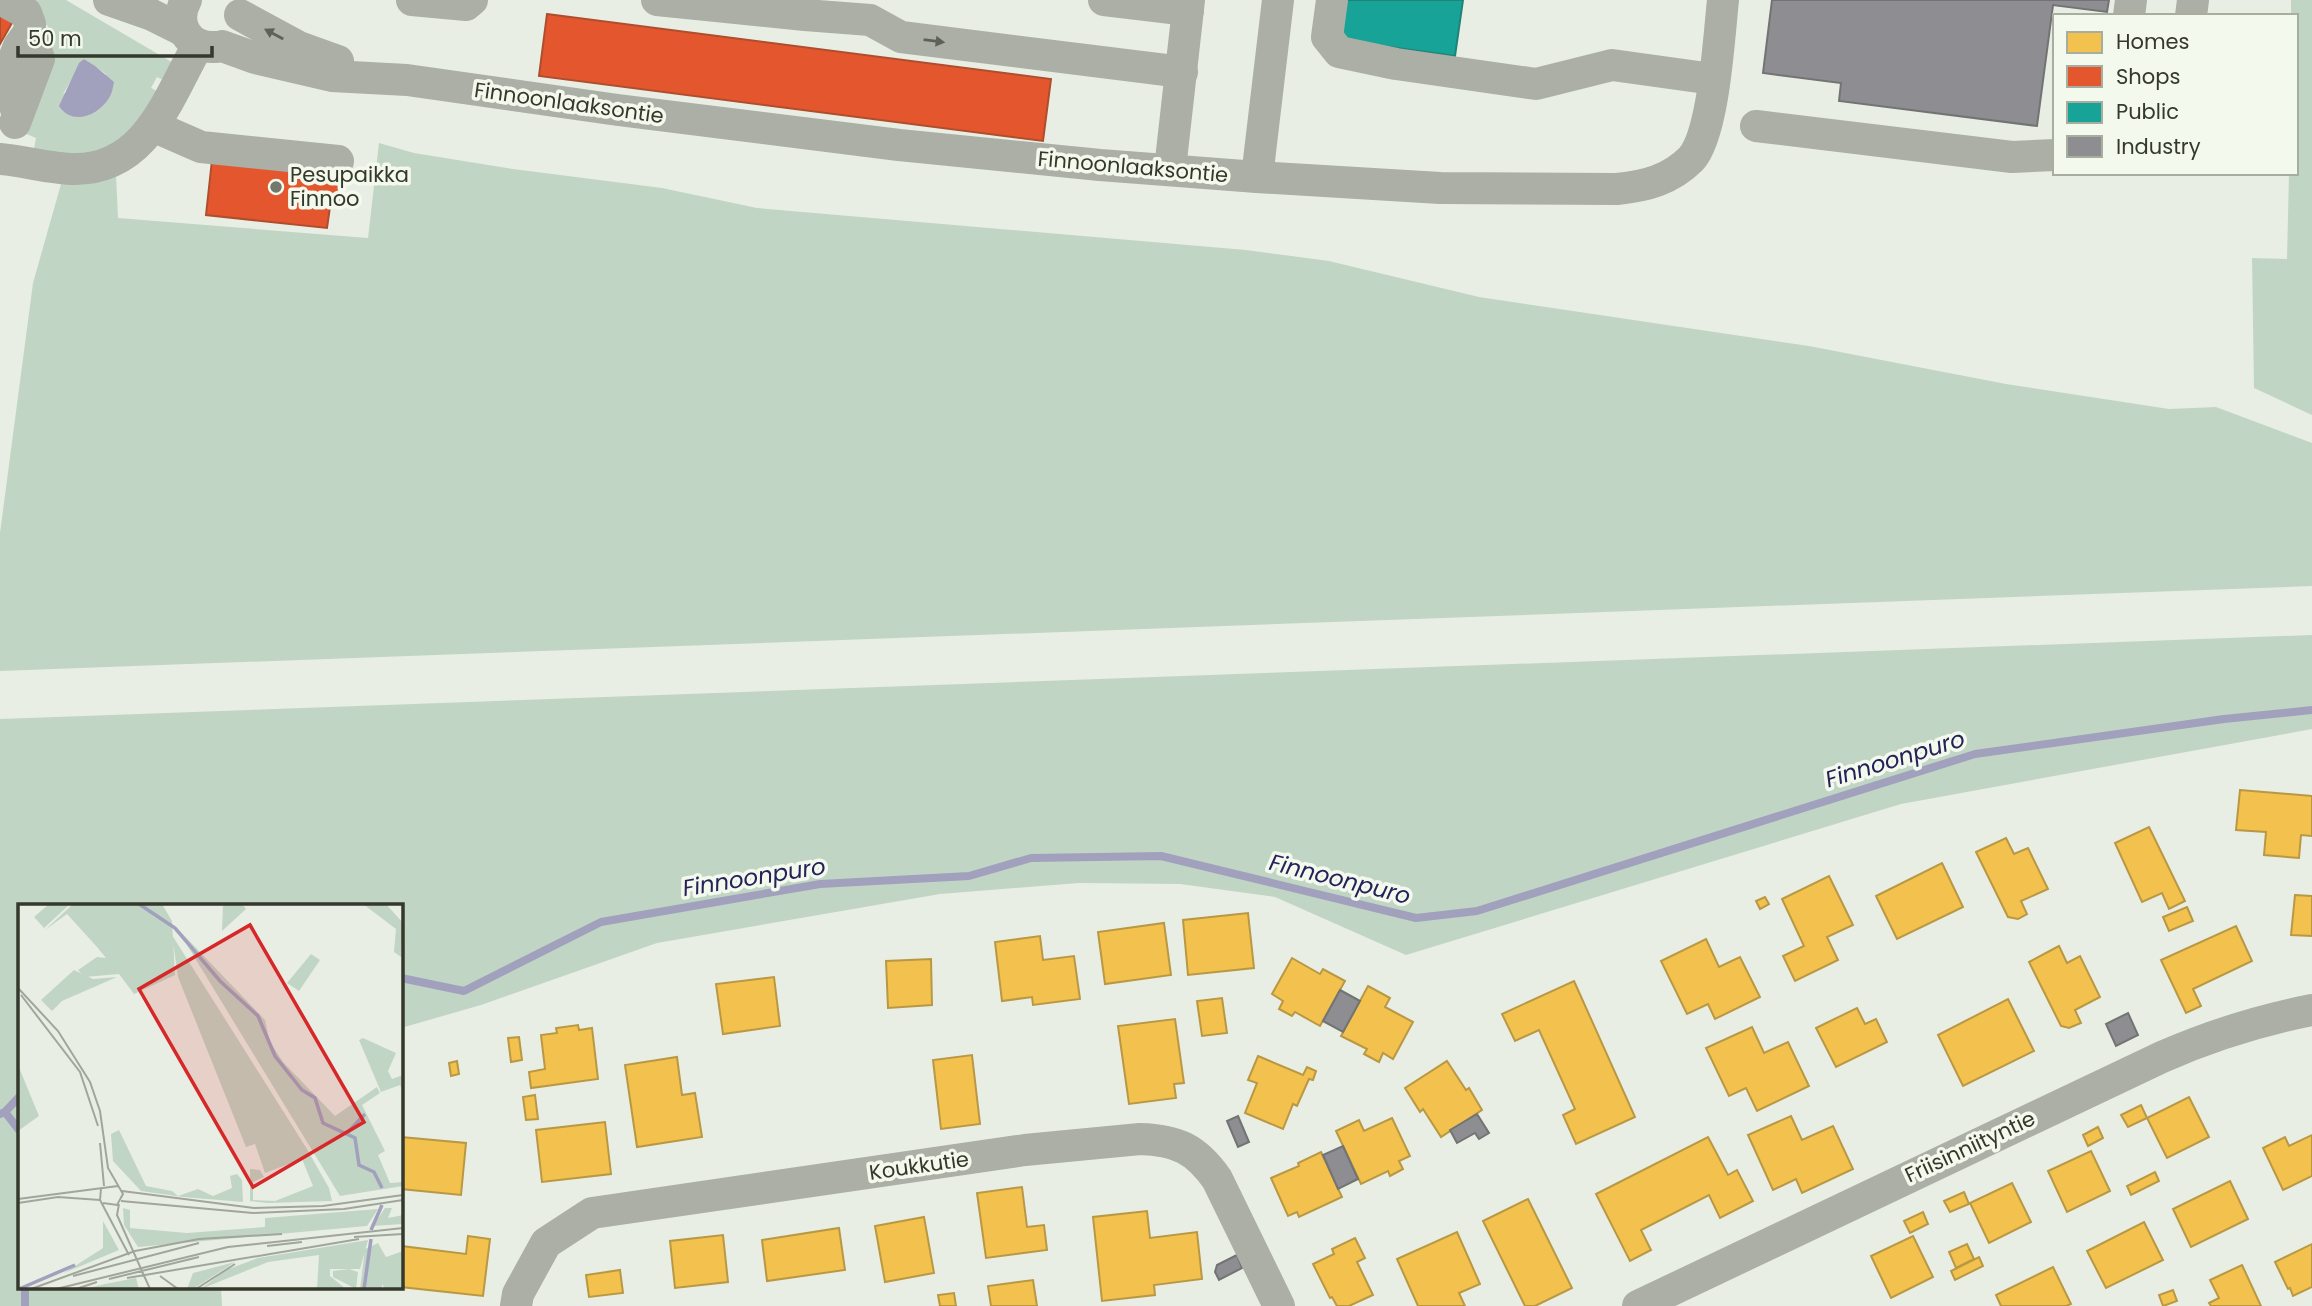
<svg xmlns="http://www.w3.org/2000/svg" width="2312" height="1306" font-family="Poppins,sans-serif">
<rect width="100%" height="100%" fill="#e9eee4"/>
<!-- green -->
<g fill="#c1d5c5" fill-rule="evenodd">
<path d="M 14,0 L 66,0 L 175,64 L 165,81 L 157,77 L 151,88 L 159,92 L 139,126 L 115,146 L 74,156 L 34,149 L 36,138 L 24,133 L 44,34 L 48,26 L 36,19 ZM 84,59 L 106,74 L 63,94 Z"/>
<polygon points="2291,0 2312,0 2312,415 2254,388 2252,258 2287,259 2289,173 2296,173 2296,16 2291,16"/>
<polygon points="379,143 414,153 513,169 662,188 757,208 1246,250 1329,261 1479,297 1809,346 2006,384 2169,409 2216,407 2312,443 2312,586 0,671 0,533 33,283 61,184 99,181 116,175 118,218 368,238"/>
<polygon points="2312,635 2312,729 1901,804 1406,955 1275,897 1180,884 1079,883 940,894 657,943 481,1005 401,1028 401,905 19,905 19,1287 221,1287 222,1306 0,1306 0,719"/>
</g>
<!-- water -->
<path fill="#a1a1be" d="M 84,59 L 95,66 L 114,82 C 113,87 112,94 109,98 C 98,116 72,126 59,106 L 79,63 Z"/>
<!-- homes -->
<g fill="#f2c14e" stroke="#b99844" stroke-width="2">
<polygon points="2240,790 2312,796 2312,836 2301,835 2299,858 2264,855 2266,832 2236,830"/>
<polygon points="2149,827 2185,901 2169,909 2162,893 2142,902 2115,843"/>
<polygon points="2006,838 2014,854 2028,848 2048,889 2021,901 2027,914 2018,919 2008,917 1976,852"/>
<polygon points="1942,863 1963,907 1897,939 1876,896"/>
<polygon points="1829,876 1853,925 1827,937 1838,960 1795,981 1783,956 1804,946 1782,899"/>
<polygon points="2295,895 2312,896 2312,936 2291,935"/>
<polygon points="1765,897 1769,904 1760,909 1756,901"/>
<polygon points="2187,907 2193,921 2169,931 2163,917"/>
<polygon points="1248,913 1254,968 1188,975 1183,920"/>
<polygon points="1164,923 1171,975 1105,984 1098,932"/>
<polygon points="2236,926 2252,961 2193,989 2201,1006 2186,1013 2161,960"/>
<polygon points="1040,936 1043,960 1074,956 1080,999 1033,1005 1032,997 1002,1001 995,942"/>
<polygon points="1706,939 1719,967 1740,957 1760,997 1715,1019 1708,1004 1687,1014 1661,961"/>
<polygon points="2059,946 2067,963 2080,956 2100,997 2075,1010 2081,1023 2069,1028 2061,1026 2029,962"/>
<polygon points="1292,958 1320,974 1323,969 1345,981 1320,1026 1295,1012 1292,1016 1279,1009 1283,1001 1272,994"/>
<polygon points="931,959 932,1005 888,1008 886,961"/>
<polygon points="774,977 780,1026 723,1034 716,984"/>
<polygon points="1574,981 1635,1117 1576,1144 1563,1115 1575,1109 1539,1030 1515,1041 1502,1014"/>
<polygon points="1368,986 1390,998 1385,1007 1413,1022 1393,1059 1383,1053 1379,1062 1364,1054 1367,1049 1341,1036"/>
<polygon points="1222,998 1227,1033 1202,1036 1197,1001"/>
<polygon points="2008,999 2034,1051 1963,1086 1938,1035"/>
<polygon points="1857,1008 1865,1024 1876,1019 1887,1042 1836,1067 1816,1028"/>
<polygon points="1175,1019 1184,1083 1174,1084 1176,1098 1129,1104 1118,1026"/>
<polygon points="578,1025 579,1030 592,1028 598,1079 531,1088 529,1072 545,1069 541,1035 557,1033 556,1028"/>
<polygon points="1752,1027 1764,1053 1788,1042 1809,1086 1757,1111 1746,1088 1729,1096 1706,1048"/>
<polygon points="519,1037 522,1060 511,1062 508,1038"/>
<polygon points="972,1055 980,1124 941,1129 933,1060"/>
<polygon points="1258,1056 1303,1075 1307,1067 1316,1071 1313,1080 1309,1079 1297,1106 1293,1104 1283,1129 1245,1113 1257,1083 1248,1080"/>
<polygon points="677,1057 682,1095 695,1093 702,1137 637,1147 625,1065"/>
<polygon points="457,1061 459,1074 451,1076 449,1063"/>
<polygon points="1447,1061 1466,1090 1469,1088 1482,1110 1441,1137 1423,1109 1420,1112 1405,1088"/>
<polygon points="535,1095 538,1119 526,1120 523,1097"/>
<polygon points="2189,1097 2209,1137 2167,1158 2147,1118"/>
<polygon points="2141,1105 2147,1118 2128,1127 2121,1115"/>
<polygon points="1791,1116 1802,1140 1833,1126 1853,1169 1802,1193 1796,1179 1773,1190 1748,1135"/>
<polygon points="1392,1118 1410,1156 1399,1161 1403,1169 1390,1176 1388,1171 1361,1184 1336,1131 1359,1120 1364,1131"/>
<polygon points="605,1122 611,1174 542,1182 536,1130"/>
<polygon points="2098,1127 2103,1138 2088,1146 2083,1135"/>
<polygon points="2312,1135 2312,1176 2283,1190 2263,1148 2285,1137 2289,1146"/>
<polygon points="401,1137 466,1143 461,1195 401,1189"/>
<polygon points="1708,1137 1728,1175 1737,1170 1753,1201 1720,1218 1709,1195 1641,1230 1651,1250 1630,1261 1596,1194"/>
<polygon points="2091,1151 2110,1191 2067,1212 2048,1171"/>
<polygon points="1321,1152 1342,1197 1299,1217 1297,1212 1288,1216 1271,1178 1299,1166 1298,1163"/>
<polygon points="2155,1172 2159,1181 2131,1195 2127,1186"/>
<polygon points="2230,1181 2248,1219 2191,1247 2173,1209"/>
<polygon points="2012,1183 2031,1222 1989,1243 1970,1203"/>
<polygon points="1022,1187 1027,1227 1044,1225 1047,1250 986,1258 977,1193"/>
<polygon points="1964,1192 1969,1204 1950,1212 1944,1201"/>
<polygon points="1528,1199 1572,1288 1535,1306 1525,1306 1483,1221"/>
<polygon points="1147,1211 1150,1238 1197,1232 1202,1279 1154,1285 1155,1295 1102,1301 1093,1217"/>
<polygon points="1923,1212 1928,1224 1910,1233 1904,1221"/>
<polygon points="924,1217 934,1273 885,1282 875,1226"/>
<polygon points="2144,1222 2163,1260 2106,1288 2087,1251"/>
<polygon points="839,1228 845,1270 767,1281 762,1240"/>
<polygon points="1457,1232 1480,1284 1459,1293 1465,1306 1418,1306 1397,1259"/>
<polygon points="723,1235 728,1282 675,1288 670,1241"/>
<polygon points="468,1236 490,1239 483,1296 401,1287 401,1246 466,1254"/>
<polygon points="1913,1236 1933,1277 1891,1298 1871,1256"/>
<polygon points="1355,1238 1365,1258 1357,1262 1373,1295 1349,1306 1337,1306 1332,1297 1330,1298 1313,1264 1334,1254 1332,1249"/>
<polygon points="1967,1244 1974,1259 1956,1268 1949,1252"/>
<polygon points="2312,1244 2312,1287 2293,1296 2290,1288 2288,1289 2275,1262"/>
<polygon points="1979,1257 1983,1266 1955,1280 1951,1271"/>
<polygon points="2242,1265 2261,1306 2211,1306 2209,1303 2219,1298 2210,1280"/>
<polygon points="2053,1267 2071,1304 2066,1306 2001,1306 1996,1295"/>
<polygon points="620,1270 623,1293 589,1297 586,1275"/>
<polygon points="1033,1280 1037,1306 991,1306 988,1286"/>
<polygon points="2173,1290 2177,1301 2163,1306 2159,1295"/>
<polygon points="954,1293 956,1306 940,1306 938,1295"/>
</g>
<!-- shops -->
<g fill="#e4572e" stroke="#af4e2d" stroke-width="2">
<polygon points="0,10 12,23 0,44"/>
<polygon points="547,14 1051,79 1043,141 539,76"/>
<polygon points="212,160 343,174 340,200 331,200 327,228 206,215"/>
</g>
<!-- public -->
<polygon fill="#17a398" stroke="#208377" stroke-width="2" points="1344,0 1463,0 1455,56 1339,40"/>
<!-- industry -->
<g fill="#8d8d92" stroke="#727473" stroke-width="2">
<polygon points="1772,0 2109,0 2107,12 2053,5 2037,126 1839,101 1841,83 1763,73"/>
<polygon points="1340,990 1360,1001 1343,1032 1323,1021"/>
<polygon points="2128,1013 2138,1035 2116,1046 2106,1024"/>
<polygon points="1477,1114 1489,1133 1479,1139 1475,1133 1457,1143 1450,1130"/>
<polygon points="1238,1116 1249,1142 1238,1147 1227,1121"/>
<polygon points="1343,1146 1358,1179 1338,1189 1323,1155"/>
<polygon points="1237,1255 1242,1268 1219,1280 1215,1272 1217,1265"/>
</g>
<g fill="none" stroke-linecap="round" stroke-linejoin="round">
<!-- stream -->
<g stroke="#a1a1be" stroke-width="8">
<polyline points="401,978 464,991 601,922 820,884 969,876 1031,858 1161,856 1416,918 1477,911 1975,754 2224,719 2312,710"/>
<polyline points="5,1112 19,1130"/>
<polyline points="0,1114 5,1112 19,1097"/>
<polyline points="25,1287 25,1306"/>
</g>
<!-- minor -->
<g stroke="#abafa6" stroke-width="32">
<polyline points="2,0 26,13 30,24 30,31 19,46 7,76 7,85 18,114"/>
<polyline points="109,0 152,15 182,30"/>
<path d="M 186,0 C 173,24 188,49 216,47"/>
<polyline points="412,0 466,5 472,0"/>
<polyline points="657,0 805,15 870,20 901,37 1182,72"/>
<polyline points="1104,0 1188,10"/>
<polyline points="1332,0 1327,37 1339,52 1396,64 1536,84 1612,65 1713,79"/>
<polyline points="240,15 299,47 338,61"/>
<polyline points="2129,16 2131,0"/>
<polyline points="2191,16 2193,0"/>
<path d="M 222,46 L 255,58 L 332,76 L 407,80 L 618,110 L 899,145 L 1100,165 L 1257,177 L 1440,188 L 1617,189 C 1646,186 1670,180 1691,159 C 1714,134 1719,36 1723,0"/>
<polyline points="15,123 39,59 30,31"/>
<polyline points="153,126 201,147 338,161"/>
<polyline points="1756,126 2012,157 2055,155"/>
<path d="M 0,159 C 25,161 50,169 75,169 C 147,169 168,97 198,45"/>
<polyline points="1170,169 1189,0"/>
<polyline points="1257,177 1278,0"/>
<path d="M 516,1306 L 518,1294 L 546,1243 L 592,1213 L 1025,1150 L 1140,1139 C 1177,1140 1196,1149 1217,1179 L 1279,1306"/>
<path d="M 1638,1306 L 2162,1057 C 2210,1036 2261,1020 2312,1010"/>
</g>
</g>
<!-- one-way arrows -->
<defs><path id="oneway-solid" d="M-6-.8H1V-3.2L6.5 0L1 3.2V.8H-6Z" transform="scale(1.75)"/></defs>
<g fill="#5e6256">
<use href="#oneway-solid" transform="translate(274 34) rotate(-152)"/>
<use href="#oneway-solid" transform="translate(934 41) rotate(7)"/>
</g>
<!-- markers -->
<circle fill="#73786c" stroke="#f3faed" stroke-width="2.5" cx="276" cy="187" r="7"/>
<g text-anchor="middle" stroke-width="7" stroke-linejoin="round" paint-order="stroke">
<!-- street labels -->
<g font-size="21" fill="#34392b" stroke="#f3faed">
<text transform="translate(569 103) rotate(8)" y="7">Finnoonlaaksontie</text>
<text transform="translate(1133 167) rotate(5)" y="7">Finnoonlaaksontie</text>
<text transform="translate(1970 1147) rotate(-25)" y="7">Friisinniityntie</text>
<text transform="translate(919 1166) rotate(-8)" y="7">Koukkutie</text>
</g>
<!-- poi labels -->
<g font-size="21" fill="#34392b" stroke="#f3faed" text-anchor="start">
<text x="290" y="182">Pesupaikka<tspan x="290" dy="24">Finnoo</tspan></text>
</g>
<!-- water labels -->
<g font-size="23" font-style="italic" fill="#252159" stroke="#f3faed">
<text transform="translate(1895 759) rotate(-17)" y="8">Finnoonpuro</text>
<text transform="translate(754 877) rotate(-9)" y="8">Finnoonpuro</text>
<text transform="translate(1340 879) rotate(14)" y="8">Finnoonpuro</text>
</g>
</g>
<!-- overview -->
<g transform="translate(18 904)">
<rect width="385" height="385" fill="#e9eee4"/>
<path d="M 31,0 L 52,0 L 26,24 L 16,13 ZM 55,0 L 144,0 L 154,17 L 157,71 L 116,90 L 101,70 L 67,73 L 60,66 L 79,53 L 88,54 L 79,43 L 49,10 L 27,26 ZM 205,0 L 224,0 L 228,5 L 204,27 ZM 345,0 L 368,0 L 385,19 L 383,53 L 376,48 L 378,25 ZM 158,23 L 247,116 L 252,138 L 265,158 L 317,212 L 359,183 L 362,189 L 344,201 L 367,247 L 360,251 L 372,279 L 385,278 L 385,282 L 322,292 ZM 154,31 L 289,245 L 311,284 L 314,297 L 249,299 L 232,297 L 232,265 L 242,266 L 246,273 L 235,278 L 235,296 L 257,297 L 295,282 L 284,255 L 247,269 L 237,240 L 228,243 L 160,73 ZM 293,50 L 302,56 L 281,87 L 269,79 ZM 56,66 L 75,75 L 99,73 L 44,97 L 34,107 L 23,96 ZM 345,134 L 378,149 L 370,167 L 374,175 L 385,171 L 385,187 L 382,181 L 363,188 L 341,136 ZM 0,161 L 21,212 L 0,227 ZM 101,226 L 128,282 L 154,287 L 160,292 L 180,285 L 195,292 L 214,284 L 212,272 L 219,270 L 224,276 L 225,298 L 165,293 L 123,287 L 95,257 L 93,230 ZM 105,304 L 112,306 L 112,324 L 169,329 L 247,323 L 247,314 L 360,305 L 349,322 L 120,343 L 106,321 ZM 367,304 L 374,304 L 370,314 L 385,311 L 385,320 L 355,322 ZM 85,317 L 101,346 L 46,369 L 85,344 ZM 350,336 L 342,365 L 312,365 L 312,372 L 328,385 L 299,385 L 301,351 L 250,358 L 183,385 L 208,366 L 240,354 ZM 360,339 L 368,353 L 385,347 L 385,385 L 367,385 L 364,380 L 364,385 L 342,385 L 347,345 ZM 217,358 L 175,385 L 169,385 L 175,369 ZM 331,365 L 340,368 L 338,385 L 315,373 L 315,367 ZM 118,374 L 121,385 L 66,385 L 87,380 Z" fill="#c1d5c5"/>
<path fill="none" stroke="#a1a1be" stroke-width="3.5" d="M 121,0 L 157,24 L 202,77 L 240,112 L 257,152 L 284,186 L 297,194 L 305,219 L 337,234 L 341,261 L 356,268 L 364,284M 330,228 L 347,210M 353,326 L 364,301M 1,385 L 57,361M 346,385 L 353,335"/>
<path fill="none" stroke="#a1a69a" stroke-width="2" d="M 0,84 L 40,127 L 72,178 L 82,207 L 90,264 L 105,290 L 99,301 L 85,299M 3,91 L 62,168 L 80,222M 82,239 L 86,282M 83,285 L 82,296 L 111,351M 104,287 L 236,304 L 305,302 L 385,291M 0,295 L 100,282M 103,297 L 235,309 L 326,305 L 385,296M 0,299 L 40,293 L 82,296M 101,300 L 99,311 L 132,385M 336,333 L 385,330M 249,342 L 284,338M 55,372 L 181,339M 142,372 L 160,385M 109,374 L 341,335M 91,375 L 181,353M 13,385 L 117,347 L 181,335 L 264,330M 38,385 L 210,343 L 385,324M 58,385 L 79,378M 178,385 L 217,360"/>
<path fill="#d62828" fill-opacity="0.15" stroke="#d62828" stroke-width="3.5" d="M 232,21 L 346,218 L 235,283 L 121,85 Z"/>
<rect width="385" height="385" fill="none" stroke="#34392b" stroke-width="3.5"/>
</g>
<!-- legend -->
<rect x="2053" y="14" width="245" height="161" fill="#f3faed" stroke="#a7ad9f" stroke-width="2"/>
<rect x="2067" y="32" width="35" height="21" fill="#f2c14e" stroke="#a7ad9f" stroke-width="2"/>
<text x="2116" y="49" font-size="21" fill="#34392b">Homes</text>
<rect x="2067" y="66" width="35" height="21" fill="#e4572e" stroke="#a7ad9f" stroke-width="2"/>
<text x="2116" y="84" font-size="21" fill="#34392b">Shops</text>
<rect x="2067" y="102" width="35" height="21" fill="#17a398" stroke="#a7ad9f" stroke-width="2"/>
<text x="2116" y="119" font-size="21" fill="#34392b">Public</text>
<rect x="2067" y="136" width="35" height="21" fill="#8d8d92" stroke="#a7ad9f" stroke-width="2"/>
<text x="2116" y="154" font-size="21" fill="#34392b">Industry</text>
<!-- scale -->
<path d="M18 46v10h194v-10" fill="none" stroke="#34392b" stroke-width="3.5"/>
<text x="28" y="46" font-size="21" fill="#34392b" stroke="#f3faed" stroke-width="5" paint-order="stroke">50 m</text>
</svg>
